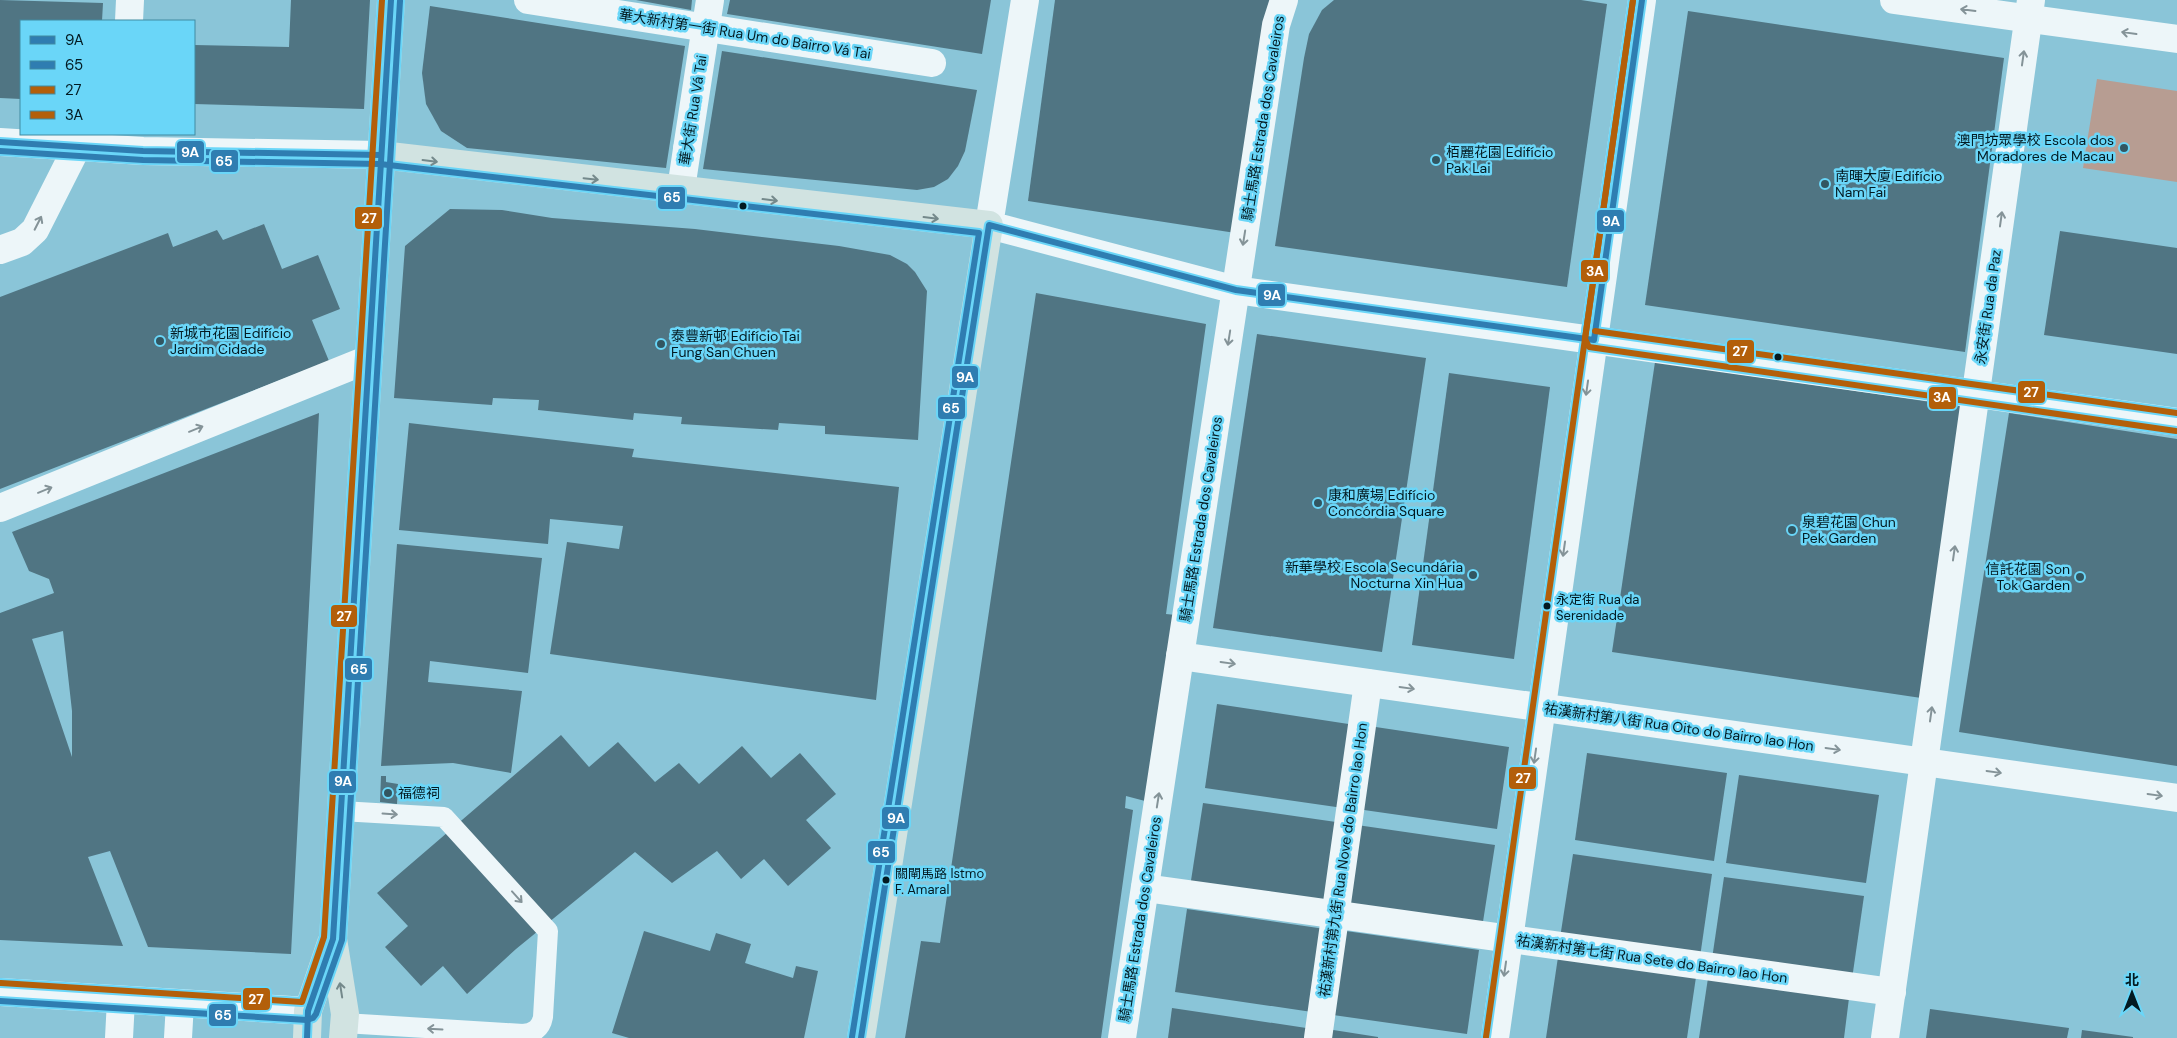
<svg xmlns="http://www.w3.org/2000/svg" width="2177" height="1038" font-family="'DM Sans','Noto Sans SC',sans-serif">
<rect width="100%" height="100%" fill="#8ac5d8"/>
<!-- green -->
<polygon fill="#b79d92" points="2097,79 2177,91 2177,182 2083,168"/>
<!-- building -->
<g fill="#507583" fill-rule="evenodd">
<polygon points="0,0 103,3 102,21 21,21 21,99 0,98"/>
<polygon points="291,0 370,0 364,109 194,104 194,45 289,47"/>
<polygon points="636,0 692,0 691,10"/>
<polygon points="730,0 991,0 982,54 727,14"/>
<polygon points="1055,0 1272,0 1242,234 1028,201"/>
<polygon points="1334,0 1581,0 1607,4 1567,287 1275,246 1304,58 1309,34 1322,10"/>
<polygon points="430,6 685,46 666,168 467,148 441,131 426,104 422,73"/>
<polygon points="1688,11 2004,58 1965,352 1645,305"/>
<polygon points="722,51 977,90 965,151 958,166 948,179 934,187 917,190 703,169"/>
<polygon points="450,209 502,210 552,218 695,229 839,246 890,255 907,264 915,272 927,291 918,440 825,434 825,426 779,423 778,430 681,424 682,417 634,413 633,420 538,410 539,400 493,398 492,405 394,398 405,246"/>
<polygon points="264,224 282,269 318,255 340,309 312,320 329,361 0,489 0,297 168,233 173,247 217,230 223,240"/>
<polygon points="2060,231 2177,248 2177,354 2044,335"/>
<polygon points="1036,293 1206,324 1166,614 1176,615 1145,801 1126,796 1125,808 1133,810 1101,1038 905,1038 921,941 940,943"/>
<polygon points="1257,334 1426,358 1382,652 1213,628"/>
<polygon points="1655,362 1972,408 1928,699 1612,652"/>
<polygon points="1449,373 1550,387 1514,659 1412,645"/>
<path d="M 319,413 L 291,954 L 148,947 L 110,851 L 88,857 L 123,946 L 0,940 L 0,613 L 54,593 L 49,579 L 29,571 L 12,532 ZM 63,631 L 72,711 L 72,757 L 32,639 Z"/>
<polygon points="2009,413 2177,439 2177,766 1959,732"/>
<polygon points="409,423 634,449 632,457 899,487 876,700 550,654 567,542 619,549 623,526 550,519 548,544 399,530"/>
<polygon points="397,544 542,558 528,673 430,661 428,682 522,691 511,773 453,763 381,766"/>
<polygon points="1217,704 1355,725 1343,808 1205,788"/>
<polygon points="1369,726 1509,747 1497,829 1357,809"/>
<polygon points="561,735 589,767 618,742 655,782 679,763 699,784 742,746 771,778 800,753 836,794 806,820 831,848 788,886 764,859 741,879 717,851 672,883 635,852 516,949 467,994 443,966 421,986 385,947 408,926 377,893"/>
<polygon points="1587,753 1727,773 1714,861 1575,840"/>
<polygon points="1739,775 1879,795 1866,883 1726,863"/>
<polygon points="381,776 386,776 386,782 398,784 397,804 380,802"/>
<polygon points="1203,803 1343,823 1331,907 1190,887"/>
<polygon points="1357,825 1495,845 1482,928 1344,908"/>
<polygon points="1573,854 1712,874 1700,957 1560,938"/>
<polygon points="1724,877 1864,896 1852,979 1712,959"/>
<polygon points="1187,909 1325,929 1312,1012 1175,992"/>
<polygon points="1339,930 1479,950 1467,1034 1326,1014"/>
<polygon points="644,931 710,951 716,933 751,944 745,963 793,978 796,966 818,971 804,1038 629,1038 612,1033"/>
<polygon points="1558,957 1696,977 1687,1038 1546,1038"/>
<polygon points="1708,978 1849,998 1844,1038 1699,1038"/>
<polygon points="1172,1008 1313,1029 1311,1038 1168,1038"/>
<polygon points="1930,1009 2069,1028 2067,1038 1926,1038"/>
<polygon points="1327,1029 1378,1037 1378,1038 1325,1038"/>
<polygon points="2082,1030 2133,1037 2133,1038 2081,1038"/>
</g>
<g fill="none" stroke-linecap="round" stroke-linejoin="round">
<!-- service -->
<path stroke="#edf6f9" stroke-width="20" d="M 341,811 L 444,817 L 548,931 L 543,1017 C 541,1028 534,1033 523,1034 L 344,1023"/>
<!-- pedestrian -->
<g stroke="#edf6f9" stroke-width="28">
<polyline points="681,189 687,149"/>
<polyline points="1145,888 1892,992"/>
<polyline points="1318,1038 1368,683"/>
<polyline points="1885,1038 1924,762"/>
</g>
<!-- minor -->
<g stroke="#edf6f9" stroke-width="28">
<polyline points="528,0 932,63"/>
<polyline points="1025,0 989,225 1236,290 2177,422"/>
<polyline points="1894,0 2177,39"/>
<polyline points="129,21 130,0"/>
<polyline points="687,149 710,0"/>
<polyline points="0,250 22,242 35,230 77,147"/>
<polyline points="0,508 369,359"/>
<polyline points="1180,656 2177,798"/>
<polyline points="1924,762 2031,0"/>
<polyline points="119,1038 121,1000"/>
<polyline points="178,1038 180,1003"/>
<polyline points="1122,1038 1276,25 1284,0"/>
</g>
<!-- tertiary -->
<g stroke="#edf6f9" stroke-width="28">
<polyline points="0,142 143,151 381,155"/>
<polyline points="0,992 308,1011"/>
<polyline points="1495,1038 1642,0"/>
</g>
<!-- primary -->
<g stroke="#d1e3e1" stroke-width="28">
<polyline points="381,155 989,225 861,1038"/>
<polyline points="307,1038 308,1011 331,943"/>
<polyline points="343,1038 345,1014 333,939 391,0"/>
</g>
<!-- bus-1 casing -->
<g stroke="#6ad6f8" stroke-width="10">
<g id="bus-1">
<polyline points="0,142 143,151 381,155"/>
<polyline points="307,1038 308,1011 333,939 391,0"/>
<polyline points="861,1038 989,225 1236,290 1594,340 1642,0"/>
</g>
</g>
<!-- bus-2 casing -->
<g stroke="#6ad6f8" stroke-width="10">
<g id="bus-2">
<polyline points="0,151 143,160 380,164 979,233 852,1037"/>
<polyline points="0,1001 307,1020 313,1018 316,1014 342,940 400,1"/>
</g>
</g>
<!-- bus-3 casing -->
<g stroke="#6ad6f8" stroke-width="10">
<g id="bus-3">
<polyline points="1595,331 2177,413"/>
<polyline points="1,983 302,1002 324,937 382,0"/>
<polyline points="1486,1037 1633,0"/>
</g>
</g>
<!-- bus-4 casing -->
<g stroke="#6ad6f8" stroke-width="10">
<polyline id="bus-4" points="1633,0 1585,339 1589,347 2176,431"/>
</g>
<!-- bus-1 -->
<use href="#bus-1" stroke="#2f7db1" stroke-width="6"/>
<!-- bus-2 -->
<use href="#bus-2" stroke="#2f7db1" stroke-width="6"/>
<!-- bus-3 -->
<use href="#bus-3" stroke="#b35f0a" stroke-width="6"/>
<!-- bus-4 -->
<use href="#bus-4" stroke="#b35f0a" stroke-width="6"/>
</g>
<!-- one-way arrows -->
<defs><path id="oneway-shaft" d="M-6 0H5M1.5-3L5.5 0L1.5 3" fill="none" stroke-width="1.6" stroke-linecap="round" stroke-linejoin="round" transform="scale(1.25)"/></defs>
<g stroke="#849398">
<use href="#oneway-shaft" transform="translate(1968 10) rotate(-173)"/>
<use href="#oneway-shaft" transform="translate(2129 33) rotate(-172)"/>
<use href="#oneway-shaft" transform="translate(2023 58) rotate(-82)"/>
<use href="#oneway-shaft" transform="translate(2001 219) rotate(-82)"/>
<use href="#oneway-shaft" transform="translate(38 223) rotate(-63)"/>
<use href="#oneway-shaft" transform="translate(1244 238) rotate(99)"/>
<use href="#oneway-shaft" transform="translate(1229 338) rotate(99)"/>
<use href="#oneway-shaft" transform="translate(1587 388) rotate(98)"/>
<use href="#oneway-shaft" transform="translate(196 429) rotate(-22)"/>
<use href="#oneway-shaft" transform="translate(45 490) rotate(-22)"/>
<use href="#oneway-shaft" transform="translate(1564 549) rotate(98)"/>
<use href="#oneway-shaft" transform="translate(1954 553) rotate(-82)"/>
<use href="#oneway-shaft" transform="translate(1228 663) rotate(8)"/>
<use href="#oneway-shaft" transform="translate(1407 688) rotate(8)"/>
<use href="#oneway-shaft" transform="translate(1931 714) rotate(-82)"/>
<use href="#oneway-shaft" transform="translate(1833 749) rotate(8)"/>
<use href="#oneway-shaft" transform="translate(1535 756) rotate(98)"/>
<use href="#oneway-shaft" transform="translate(1994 772) rotate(8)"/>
<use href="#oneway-shaft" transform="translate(2155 795) rotate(8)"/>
<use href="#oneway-shaft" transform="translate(1158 800) rotate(-81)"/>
<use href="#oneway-shaft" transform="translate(390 814) rotate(4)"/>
<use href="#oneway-shaft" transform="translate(517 897) rotate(48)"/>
<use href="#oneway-shaft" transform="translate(1505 969) rotate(98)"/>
<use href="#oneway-shaft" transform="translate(435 1029) rotate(-177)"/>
</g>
<g stroke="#74898b">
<use href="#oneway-shaft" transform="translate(430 161) rotate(7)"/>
<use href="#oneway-shaft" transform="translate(591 179) rotate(6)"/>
<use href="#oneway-shaft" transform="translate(770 200) rotate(7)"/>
<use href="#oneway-shaft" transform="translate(931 218) rotate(7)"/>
<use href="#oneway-shaft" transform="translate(341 990) rotate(-99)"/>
</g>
<!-- markers -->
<g fill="#325661" stroke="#6ad6f8" stroke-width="2">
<circle cx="2124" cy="148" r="5"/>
<circle cx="1436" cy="160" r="5"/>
<circle cx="1825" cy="184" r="5"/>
<circle cx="160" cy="341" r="5"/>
<circle cx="661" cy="344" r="5"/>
<circle cx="1318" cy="503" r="5"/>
<circle cx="1792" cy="530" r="5"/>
<circle cx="1473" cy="575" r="5"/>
<circle cx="2080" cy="577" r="5"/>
<circle cx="388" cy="793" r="5"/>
</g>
<g fill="#031a21" stroke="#6ad6f8" stroke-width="2">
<circle cx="743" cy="206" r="4.5"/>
<circle cx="1778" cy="357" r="4.5"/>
<circle cx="1547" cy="606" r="4.5"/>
<circle cx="886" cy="880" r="4.5"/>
</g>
<g text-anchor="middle" stroke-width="5" stroke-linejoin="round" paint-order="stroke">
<!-- bus labels -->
<g font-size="13" fill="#031a21" stroke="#6ad6f8" text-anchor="start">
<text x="1556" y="604">永定街 Rua da<tspan x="1556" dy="16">Serenidade</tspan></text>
<text x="895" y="878">關閘馬路 Istmo<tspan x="895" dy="16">F. Amaral</tspan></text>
</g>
<!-- street labels -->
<g font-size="14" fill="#031a21" stroke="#6ad6f8">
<text transform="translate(745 34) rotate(9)" y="5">華大新村第一街 Rua Um do Bairro Vá Tai</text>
<text transform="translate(693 110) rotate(-81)" y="5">華大街 Rua Vá Tai</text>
<text transform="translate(1263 118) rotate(-81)" y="5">騎士馬路 Estrada dos Cavaleiros</text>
<text transform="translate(1988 307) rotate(-82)" y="5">永安街 Rua da Paz</text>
<text transform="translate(1201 519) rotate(-81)" y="5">騎士馬路 Estrada dos Cavaleiros</text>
<text transform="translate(1679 727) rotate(8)" y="5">祐漢新村第八街 Rua Oito do Bairro Iao Hon</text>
<text transform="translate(1343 860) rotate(-82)" y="5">祐漢新村第九街 Rua Nove do Bairro Iao Hon</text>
<text transform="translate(1140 919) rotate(-81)" y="5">騎士馬路 Estrada dos Cavaleiros</text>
<text transform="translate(1652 959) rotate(8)" y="5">祐漢新村第七街 Rua Sete do Bairro Iao Hon</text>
</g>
<!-- poi labels -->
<g font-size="14" fill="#031a21" stroke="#6ad6f8" text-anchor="start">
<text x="2114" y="145" text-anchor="end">澳門坊眾學校 Escola dos<tspan x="2114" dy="16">Moradores de Macau</tspan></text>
<text x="1446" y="157">栢麗花園 Edifício<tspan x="1446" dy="16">Pak Lai</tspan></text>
<text x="1835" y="181">南暉大廈 Edifício<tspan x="1835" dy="16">Nam Fai</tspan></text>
<text x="170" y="338">新城市花園 Edifício<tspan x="170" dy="16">Jardim Cidade</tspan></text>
<text x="671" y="341">泰豐新邨 Edifício Tai<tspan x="671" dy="16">Fung San Chuen</tspan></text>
<text x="1328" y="500">康和廣場 Edifício<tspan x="1328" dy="16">Concórdia Square</tspan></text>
<text x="1802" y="527">泉碧花園 Chun<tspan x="1802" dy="16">Pek Garden</tspan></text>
<text x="1463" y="572" text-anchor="end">新華學校 Escola Secundária<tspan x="1463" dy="16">Nocturna Xin Hua</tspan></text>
<text x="2070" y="574" text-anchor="end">信託花園 Son<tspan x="2070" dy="16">Tok Garden</tspan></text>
<text x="398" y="798">福德祠</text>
</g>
</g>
<g stroke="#6ad6f8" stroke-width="2">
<rect x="176" y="140" width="29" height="24" rx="5" fill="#2f7db1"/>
<rect x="210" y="149" width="29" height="24" rx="5" fill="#2f7db1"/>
<rect x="657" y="186" width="29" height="24" rx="5" fill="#2f7db1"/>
<rect x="354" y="206" width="29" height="24" rx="5" fill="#b35f0a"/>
<rect x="1596" y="209" width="29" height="24" rx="5" fill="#2f7db1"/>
<rect x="1580" y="259" width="29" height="24" rx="5" fill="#b35f0a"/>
<rect x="1257" y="283" width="29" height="24" rx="5" fill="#2f7db1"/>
<rect x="1726" y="339" width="29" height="25" rx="5" fill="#b35f0a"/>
<rect x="951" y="365" width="28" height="24" rx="5" fill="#2f7db1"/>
<rect x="2017" y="380" width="29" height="24" rx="5" fill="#b35f0a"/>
<rect x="1928" y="386" width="29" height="24" rx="5" fill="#b35f0a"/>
<rect x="937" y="396" width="29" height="24" rx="5" fill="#2f7db1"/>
<rect x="330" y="604" width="28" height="24" rx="5" fill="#b35f0a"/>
<rect x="344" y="657" width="29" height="24" rx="5" fill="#2f7db1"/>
<rect x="1508" y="766" width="29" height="24" rx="5" fill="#b35f0a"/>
<rect x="328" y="770" width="29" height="24" rx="5" fill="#2f7db1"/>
<rect x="881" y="806" width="29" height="24" rx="5" fill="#2f7db1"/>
<rect x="867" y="840" width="29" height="24" rx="5" fill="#2f7db1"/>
<rect x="242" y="987" width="29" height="24" rx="5" fill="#b35f0a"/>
<rect x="208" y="1003" width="29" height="24" rx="5" fill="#2f7db1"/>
</g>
<g font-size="14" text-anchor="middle" font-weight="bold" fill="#fff">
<text x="190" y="157">9A</text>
<text x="224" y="166">65</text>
<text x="672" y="202">65</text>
<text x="369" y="223">27</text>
<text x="1611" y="226">9A</text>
<text x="1595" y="276">3A</text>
<text x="1272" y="300">9A</text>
<text x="1740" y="356">27</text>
<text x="965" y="382">9A</text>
<text x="2031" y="397">27</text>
<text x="1942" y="402">3A</text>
<text x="951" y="413">65</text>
<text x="344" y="621">27</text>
<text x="359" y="674">65</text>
<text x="1523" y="783">27</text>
<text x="343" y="786">9A</text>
<text x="896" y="823">9A</text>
<text x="881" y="857">65</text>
<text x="256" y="1004">27</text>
<text x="223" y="1020">65</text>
</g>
<!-- legend -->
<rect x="20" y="20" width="175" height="115" fill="#6ad6f8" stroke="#418ba2"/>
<rect x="30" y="36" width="25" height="8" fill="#2f7db1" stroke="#418ba2"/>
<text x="65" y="45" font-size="15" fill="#031a21">9A</text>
<rect x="30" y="61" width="25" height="8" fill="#2f7db1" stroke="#418ba2"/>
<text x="65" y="70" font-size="15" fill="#031a21">65</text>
<rect x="30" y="86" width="25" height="8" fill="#b35f0a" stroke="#418ba2"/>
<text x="65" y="95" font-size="15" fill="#031a21">27</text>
<rect x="30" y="111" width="25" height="8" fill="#b35f0a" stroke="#418ba2"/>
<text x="65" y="120" font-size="15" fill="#031a21">3A</text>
<!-- north arrow -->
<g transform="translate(2132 993)" stroke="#6ad6f8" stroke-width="4" paint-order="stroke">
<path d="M0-4L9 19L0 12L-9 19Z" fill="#031a21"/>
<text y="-8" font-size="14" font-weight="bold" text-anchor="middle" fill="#031a21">北</text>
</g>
</svg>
